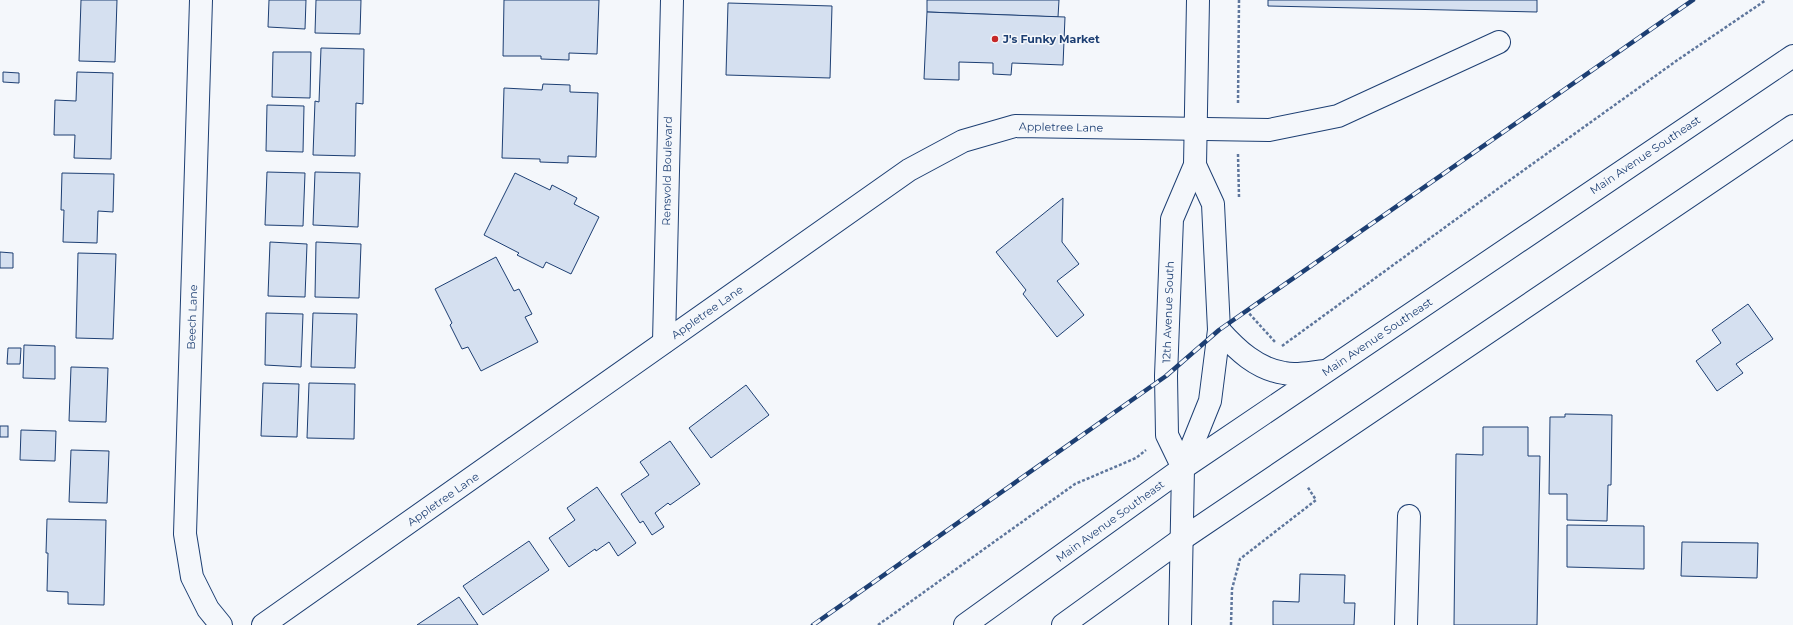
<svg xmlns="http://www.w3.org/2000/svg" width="1793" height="625" font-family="Montserrat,sans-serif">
<rect width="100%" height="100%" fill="#f4f7fb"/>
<!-- building -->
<g fill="#d5e0f0" stroke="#1d3f73">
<polygon points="81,0 117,0 115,62 79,61"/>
<polygon points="269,0 306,0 305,29 268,27"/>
<polygon points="316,0 361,0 360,34 315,33"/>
<polygon points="504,0 599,0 597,54 569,53 569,60 541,59 541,56 503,56"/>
<polygon points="927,0 1059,0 1058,17 927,12"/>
<polygon points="1268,0 1537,0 1537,12 1268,6"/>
<polygon points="728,3 832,6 830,78 726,75"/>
<polygon points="927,12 1065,17 1063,65 1012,63 1011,75 993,74 993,63 959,62 959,80 924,79"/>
<polygon points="321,48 364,49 363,104 356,103 355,156 313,155 315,101 319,102"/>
<polygon points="273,52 311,52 310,98 272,97"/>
<polygon points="3,72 19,73 19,83 3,82"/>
<polygon points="77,72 113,73 111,159 74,158 75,135 54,135 55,100 76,101"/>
<polygon points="543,84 570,85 570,92 598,93 596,157 568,156 568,163 540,162 540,159 502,158 504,88 542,90"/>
<polygon points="267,105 304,106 303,152 266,151"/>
<polygon points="267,172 305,173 303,226 265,225"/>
<polygon points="315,172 360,173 358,227 313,225"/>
<polygon points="62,173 114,174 113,212 98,211 97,243 63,242 64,210 61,210"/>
<polygon points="515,173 550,190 552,185 577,198 574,204 599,217 571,274 546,262 543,268 517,255 519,253 484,235"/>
<polygon points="1063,198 1062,242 1079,264 1057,281 1084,315 1057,337 1023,294 1026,290 996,252"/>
<polygon points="270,242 307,244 305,297 268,296"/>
<polygon points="316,242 361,244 359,298 315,297"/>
<polygon points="0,252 13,253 13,268 0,268"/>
<polygon points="78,253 116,254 113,339 76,338"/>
<polygon points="496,257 514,291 519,289 532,314 525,317 538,342 481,371 468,347 462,349 450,325 452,323 435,289"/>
<polygon points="1748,304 1773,339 1736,364 1743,373 1717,391 1696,361 1721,343 1712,330"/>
<polygon points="266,313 303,314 301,367 265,365"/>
<polygon points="313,313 357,314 355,368 311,367"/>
<polygon points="24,345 55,346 55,379 23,378"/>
<polygon points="8,348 21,348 20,364 7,364"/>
<polygon points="71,367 108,368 106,422 69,421"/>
<polygon points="263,383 299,384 297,437 261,436"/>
<polygon points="309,383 355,384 354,439 307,438"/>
<polygon points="746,385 769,415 711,458 689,428"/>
<polygon points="1565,414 1612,415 1611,485 1608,485 1607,521 1567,520 1567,494 1549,494 1550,417 1565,417"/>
<rect x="0" y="426" width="8" height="11"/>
<polygon points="1483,427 1528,427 1528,456 1540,456 1537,625 1454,625 1456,454 1483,455"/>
<polygon points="21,430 56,431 55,461 20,460"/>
<polygon points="670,441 700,484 670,505 668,503 655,513 664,527 652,535 643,521 640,523 621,494 649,475 640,462"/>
<polygon points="71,450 109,451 107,503 69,502"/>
<polygon points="597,487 636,543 618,556 609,542 596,551 595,549 569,567 549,538 575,520 567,508"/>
<polygon points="47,519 106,520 104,605 68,604 68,592 47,591 48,553 46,553"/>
<polygon points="1567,525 1644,526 1644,569 1567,567"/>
<polygon points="529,541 549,570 483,615 463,586"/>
<polygon points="1682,542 1758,543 1757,578 1681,576"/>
<polygon points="1300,574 1345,575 1344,603 1355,603 1354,625 1273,625 1273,601 1299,602"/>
<polygon points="459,597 478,625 417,625"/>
</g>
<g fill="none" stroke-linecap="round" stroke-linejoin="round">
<!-- minor casing -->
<g stroke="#1d3f73" stroke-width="24">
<g id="minor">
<polyline points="201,0 185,534 192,577 208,609 221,625"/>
<polyline points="664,342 672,0"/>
<polyline points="1183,468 1210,401 1219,330 1213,204 1195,165"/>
<polyline points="263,625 909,170 963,141 1015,126 1269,130 1338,116 1499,42"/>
<polyline points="1180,625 1183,468 1167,435 1166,376 1172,219 1195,165 1198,0"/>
<polyline points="1406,625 1409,516"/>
</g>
</g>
<!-- major casing -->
<g stroke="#1d3f73" stroke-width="24">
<g id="major">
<path d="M 1219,330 C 1237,350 1257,369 1284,373 C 1297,376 1312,372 1325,371"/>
<polyline points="965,625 1183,468 1793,56"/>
<polyline points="1063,625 1182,539 1793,126"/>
</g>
</g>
<!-- path -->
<g stroke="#5e769c" stroke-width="2.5" stroke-dasharray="3 2" stroke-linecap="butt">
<polyline points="1238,103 1239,0"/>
<polyline points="1238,154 1239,197"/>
<polyline points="1246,310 1276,343"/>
<polyline points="1282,346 1510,180 1679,59 1766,0"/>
<polyline points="878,625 1075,484 1136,458 1146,450"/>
<polyline points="1231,625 1232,589 1240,559 1316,500 1307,486"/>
</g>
<!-- minor -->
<use href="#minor" stroke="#f4f7fb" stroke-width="22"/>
<!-- major -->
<use href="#major" stroke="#f4f7fb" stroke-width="22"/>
<!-- rail casing -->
<g stroke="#1d3f73" stroke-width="4.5">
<polyline id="rail" points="813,625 1166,376 1219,330 1693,0"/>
</g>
<!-- rail -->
<use href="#rail" stroke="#f4f7fb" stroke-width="3" stroke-dasharray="9" stroke-linecap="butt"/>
</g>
<!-- markers -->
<circle fill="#c62828" stroke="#f4f7fb" stroke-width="1.5" cx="995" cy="39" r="4"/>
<g text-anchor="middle" stroke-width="3" stroke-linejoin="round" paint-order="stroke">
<!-- poi labels -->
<g font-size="11" font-weight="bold" fill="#1d3f73" stroke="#f4f7fb" text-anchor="start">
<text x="1003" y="43">J's Funky Market</text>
</g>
<!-- street labels -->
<g font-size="11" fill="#1d3f73" stroke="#f4f7fb">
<text transform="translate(1061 127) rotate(1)" y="4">Appletree Lane</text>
<text transform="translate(1645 155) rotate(-34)" y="4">Main Avenue Southeast</text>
<text transform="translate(667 171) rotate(-89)" y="4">Rensvold Boulevard</text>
<text transform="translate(707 312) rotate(-35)" y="4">Appletree Lane</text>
<text transform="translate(1168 312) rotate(-88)" y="4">12th Avenue South</text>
<text transform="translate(192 317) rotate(-88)" y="4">Beech Lane</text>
<text transform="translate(1377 337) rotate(-34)" y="4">Main Avenue Southeast</text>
<text transform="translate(443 499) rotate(-35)" y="4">Appletree Lane</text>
<text transform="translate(1110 521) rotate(-36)" y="4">Main Avenue Southeast</text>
</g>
</g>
</svg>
